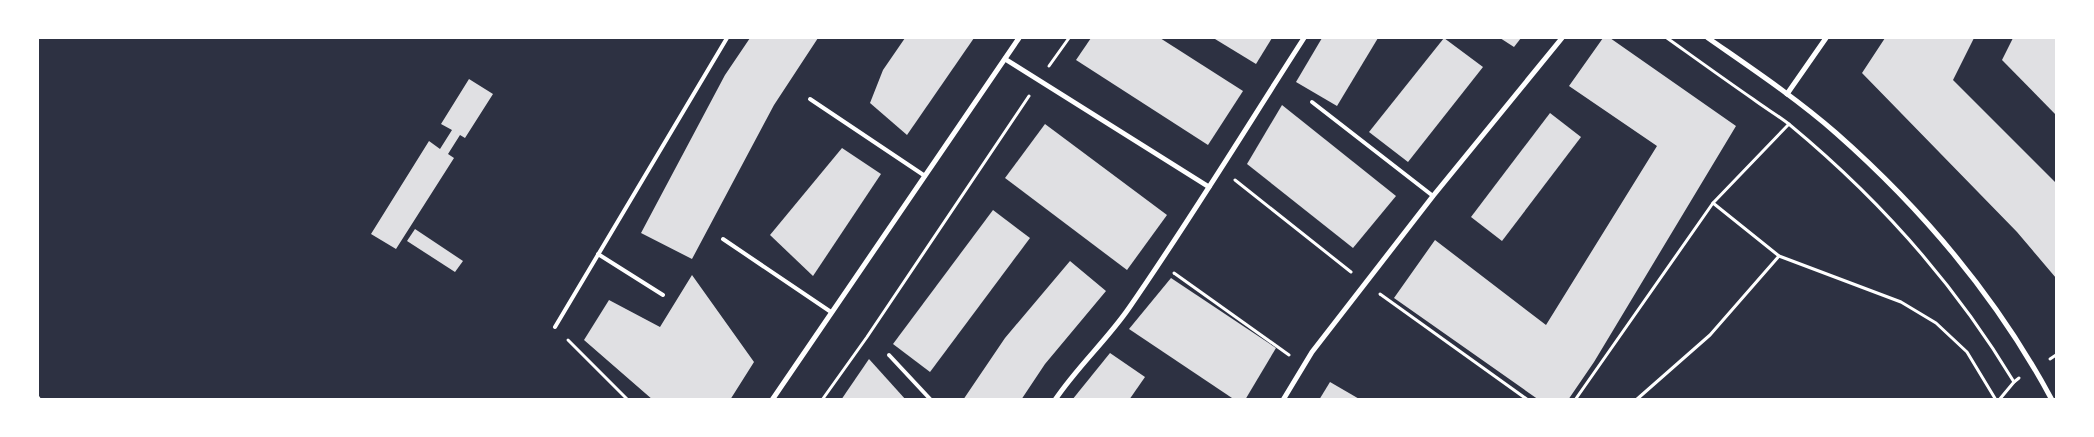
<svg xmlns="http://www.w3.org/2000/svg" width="2094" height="437" font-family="Barlow,sans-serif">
<rect width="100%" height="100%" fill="#2d3142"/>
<!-- building -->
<g fill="#e0e0e3">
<polygon points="750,38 818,38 774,105 692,259 641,233 725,75"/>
<polygon points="905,38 974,38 907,135 870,103 883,70"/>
<polygon points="1091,38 1160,38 1243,91 1208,145 1076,60"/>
<polygon points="1217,38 1272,38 1256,64 1215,39"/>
<polygon points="1322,38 1378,38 1337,106 1296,82"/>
<polygon points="1444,38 1483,67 1408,162 1369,132"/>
<polygon points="1500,38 1521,38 1514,47"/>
<polygon points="1603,38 1610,38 1736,126 1594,362 1568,400 1539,400 1394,298 1435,240 1546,325 1657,146 1569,86"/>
<polygon points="1885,38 1974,38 1953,80 2056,183 2056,278 2017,232 1862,73"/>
<polygon points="2013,38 2056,38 2056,115 2002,60"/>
<polygon points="469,79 493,94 465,138 460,135 448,154 454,158 396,249 371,234 429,141 440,149 452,130 441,124"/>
<polygon points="1282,105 1396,196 1353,248 1247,164"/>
<polygon points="1550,113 1581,137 1502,241 1471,217"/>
<polygon points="1045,124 1167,215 1127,270 1005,178"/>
<polygon points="842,148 881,174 813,276 770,235"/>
<polygon points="993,210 1030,238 930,372 893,344"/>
<polygon points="415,229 463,261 455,272 407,241"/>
<polygon points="1070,261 1106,291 1045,364 1021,400 963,400 1005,338"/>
<polygon points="692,275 754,362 730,400 653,400 584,340 609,300 660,327"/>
<polygon points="1171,278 1276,348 1245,400 1235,400 1129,329"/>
<polygon points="1110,353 1145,377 1129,400 1072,400"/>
<polygon points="869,359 906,400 841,400"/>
<polygon points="1330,382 1361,400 1319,400"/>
</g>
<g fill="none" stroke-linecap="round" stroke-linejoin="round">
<!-- path -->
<g stroke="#fff" stroke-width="3">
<path d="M 1667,38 C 1695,58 1724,79 1753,99 C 1765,108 1779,116 1790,125 C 1878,198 1955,284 2014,382"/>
<polyline points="1049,66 1069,38"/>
<polyline points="1789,124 1713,203 1779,256 1901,302 1936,323 1967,352 1996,400"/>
<polyline points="1235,180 1351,272"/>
<polyline points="1174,273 1289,355"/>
<polyline points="1380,294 1528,400"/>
<polyline points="568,340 628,400"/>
<polyline points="2050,359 2056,355"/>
<polyline points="38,397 40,400"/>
<polyline points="822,400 867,337 1029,96"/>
<polyline points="1575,400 1713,203"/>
<polyline points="1636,400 1710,335 1779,256"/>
<polyline points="1999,400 2014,382 2019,378"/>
</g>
<!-- service -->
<g stroke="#fff" stroke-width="4">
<polyline points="810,99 925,176"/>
<polyline points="1312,102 1433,196"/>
<polyline points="723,239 831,312"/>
<polyline points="598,254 663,295"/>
<polyline points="555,327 727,38"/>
<polyline points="889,355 931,400"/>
</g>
<!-- minor -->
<g stroke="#fff" stroke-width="5">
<path d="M 1708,38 C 1751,68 1796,98 1836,133 C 1921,208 1998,299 2052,400"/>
<polyline points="1005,59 1209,187"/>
<polyline points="1787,94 1826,38"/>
<polyline points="772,400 1019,38"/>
<path d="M 1055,400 C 1077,367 1107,340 1129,308 C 1190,220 1246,128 1304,38"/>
<polyline points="1283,400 1312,352 1433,196 1562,38"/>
</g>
</g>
<!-- border -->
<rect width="2094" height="437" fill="none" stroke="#ffffff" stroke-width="78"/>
</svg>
